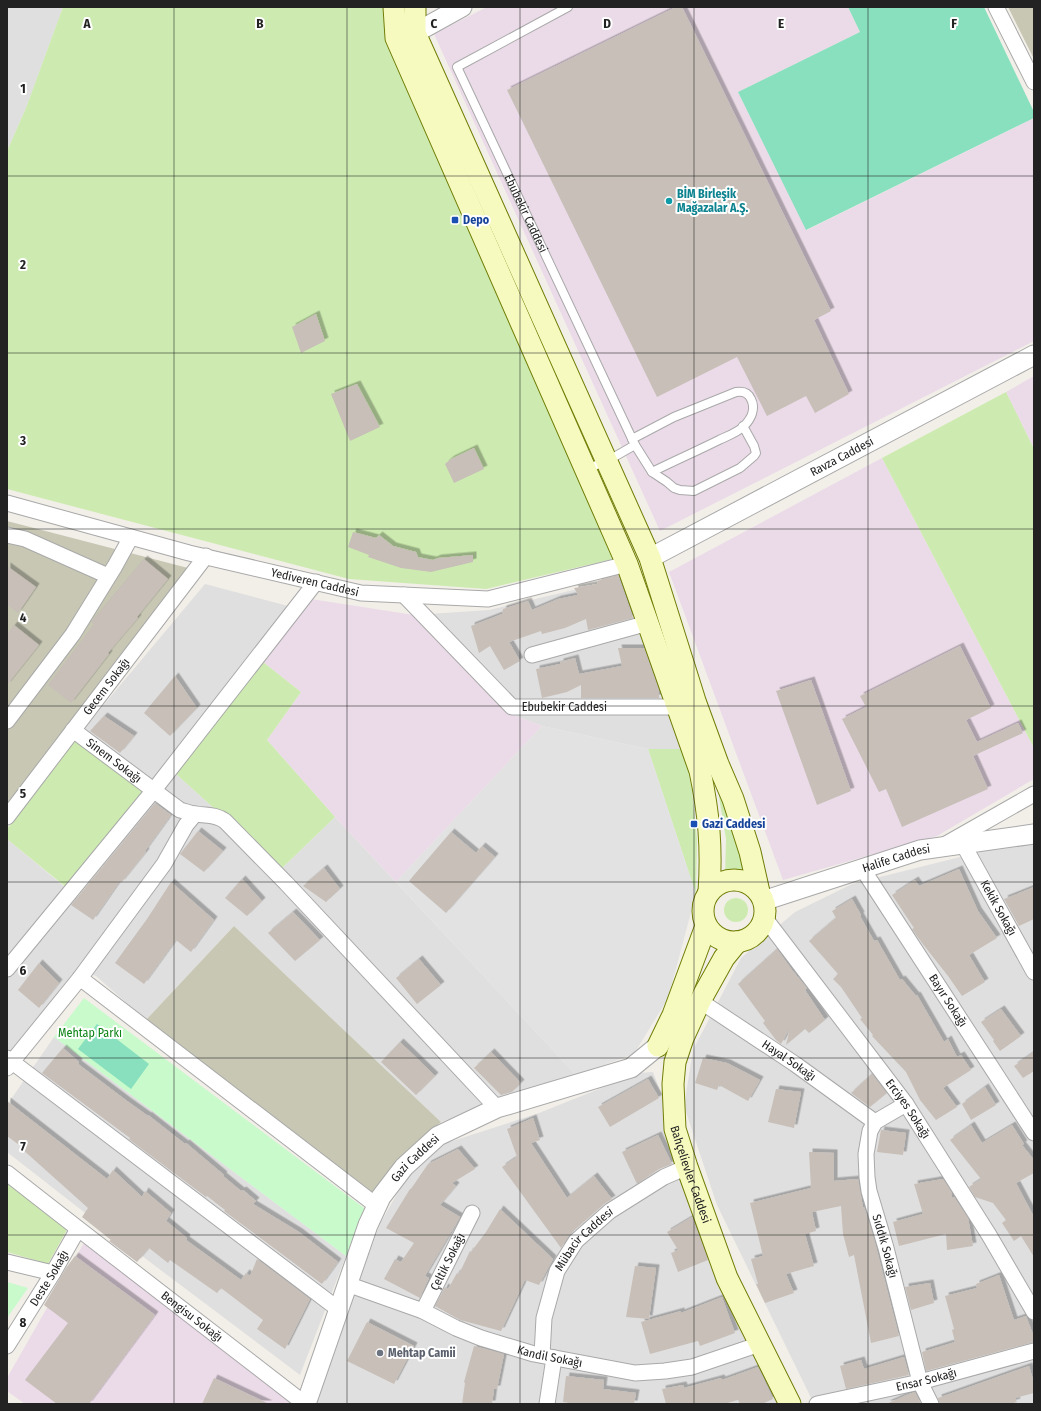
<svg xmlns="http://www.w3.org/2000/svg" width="1041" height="1411" font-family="'Fira Sans Condensed',sans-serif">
<defs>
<filter id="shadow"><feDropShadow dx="3.5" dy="-3.5" stdDeviation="0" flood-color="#0004"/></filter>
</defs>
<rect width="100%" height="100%" fill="#f2efe9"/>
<!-- residential -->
<g fill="#e0dfdf">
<polygon points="7,7 63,7 26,108 7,151"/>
<polygon points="624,578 684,749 648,749 542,726 513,715 414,615 489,610"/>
<polygon points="205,584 292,607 146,793 76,738"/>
<polygon points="175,773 281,869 335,817 576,1075 441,1122 234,926 146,1020 96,976 82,971 7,1067 7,839 78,898"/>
<polygon points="1034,840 1034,1404 814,1404 717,1205 684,1106 693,1050 741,958 795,912 852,884 1020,842"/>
<polygon points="54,1037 346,1256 300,1375 89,1216 7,1152 7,1105"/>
<polygon points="653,1072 663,1098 671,1145 716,1273 755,1359 782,1404 311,1404 381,1222 405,1180 437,1146 539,1113 639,1073"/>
</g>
<!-- industrial -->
<g fill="#ebdbe8">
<polygon points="487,7 848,7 860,32 738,92 807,230 1034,118 1034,341 660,531 434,34"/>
<polygon points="1034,376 1034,449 1006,392"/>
<polygon points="882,458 1034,748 1034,779 937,836 783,880 669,572"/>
<polygon points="311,599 414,615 513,715 542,726 396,882 335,817 267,740 301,692 263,662"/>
<polygon points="85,1241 295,1398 292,1404 25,1404 7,1391 7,1378"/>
</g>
<!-- construction -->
<g fill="#c7c7b4">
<polygon points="1008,7 1034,7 1034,59"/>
<polygon points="7,521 188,568 7,804"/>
<polygon points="234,926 441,1122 410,1148 382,1183 376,1195 146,1020"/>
</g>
<!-- grass -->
<g fill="#cdebb0">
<polygon points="63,7 383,7 385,38 613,559 486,589 349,579 7,489 7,151 26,108"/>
<polygon points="1006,392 1034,449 1034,748 882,458"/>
<polygon points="263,662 301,692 267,740 335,817 281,869 175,773"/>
<polygon points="76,738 146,793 67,888 7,839 7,829"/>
<polygon points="648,749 684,749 692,790 697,840 696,894"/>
<polygon points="717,785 751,876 725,876 726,839"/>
<circle cx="736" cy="910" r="12"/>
<polygon points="7,1182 68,1228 48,1264 7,1252"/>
</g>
<!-- park -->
<g fill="#c8facc">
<polygon points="84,998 368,1211 346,1256 54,1037"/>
<polygon points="7,1282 28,1288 7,1318"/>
</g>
<!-- pitch -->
<g fill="#88e0be">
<polygon points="848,7 984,7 1034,112 1034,118 806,230 738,92 860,32"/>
<polygon points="97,1024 149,1064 131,1089 78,1049"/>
</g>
<!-- parking -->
<polygon fill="#e2e2e2" points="542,726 648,749 696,894 668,998 634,1054 576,1075 396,882"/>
<!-- building -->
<g fill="#c7bfb8" filter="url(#shadow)">
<polygon points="676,7 682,7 831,311 814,320 849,394 815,413 806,396 767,416 737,357 657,397 507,90"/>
<polygon points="316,314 325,341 301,353 292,327"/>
<polygon points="357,384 380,427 350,441 331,394"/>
<polygon points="474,448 484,469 454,483 445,464 451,459"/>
<polygon points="353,532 376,538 379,535 393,546 416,552 418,557 433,560 438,558 473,555 473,562 431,572 401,568 368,557 369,555 348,547"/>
<polygon points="144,559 168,579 137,617 138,618 108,653 109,654 71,703 48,685 94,624 91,622"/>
<polygon points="7,566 36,587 18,613 7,605"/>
<polygon points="618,575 633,618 588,630 586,619 565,628 542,634 541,631 509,642 520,661 504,670 490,646 479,653 471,626 502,614 503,609 528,601 532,610 558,599 578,595 574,588 598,584 597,581"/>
<polygon points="14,625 39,645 7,685 7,634"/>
<polygon points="960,646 991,708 966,720 977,742 1018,723 1023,733 973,756 988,789 902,827 886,789 879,792 842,719 866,707 860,696"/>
<polygon points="618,648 644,648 659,690 659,698 581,698 581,685 567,692 542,698 536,669 560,664 560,662 575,658 579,674 622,666"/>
<polygon points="175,676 197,708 170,736 144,713"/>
<polygon points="811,680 851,791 817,805 776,691"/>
<polygon points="104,716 134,736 120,753 90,731"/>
<polygon points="155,803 171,815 145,851 146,852 121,883 120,881 93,920 71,905"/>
<polygon points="198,831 223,851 204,872 180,854"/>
<polygon points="451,832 476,853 482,846 495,857 446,913 409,881"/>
<polygon points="324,868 340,889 326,902 303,886"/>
<polygon points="959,869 978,911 997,938 969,955 985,982 962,996 948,976 922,943 912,929 914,928 892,895 915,880 919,886"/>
<polygon points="242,879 262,901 247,916 225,898"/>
<polygon points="171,882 214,920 191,952 176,940 144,984 115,963 147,919"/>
<polygon points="1034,887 1034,919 1019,926 1004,899"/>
<polygon points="852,899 861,915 860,916 874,941 877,940 900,980 902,979 916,996 917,995 944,1042 948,1039 957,1057 961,1055 971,1070 943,1088 957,1107 936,1120 920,1100 906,1072 872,1036 873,1035 860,1019 862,1018 841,987 833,979 838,974 809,941 836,918 832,911"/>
<polygon points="293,912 320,940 295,961 268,933"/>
<polygon points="777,949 792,970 807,988 805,990 825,1020 809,1033 805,1029 786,1045 790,1028 781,1044 776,1040 763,1023 765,1021 738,984"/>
<polygon points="419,959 441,985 417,1004 396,978"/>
<polygon points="39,963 59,983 39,1008 18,990"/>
<polygon points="1001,1009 1021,1036 1000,1051 993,1041 994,1040 981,1022"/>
<polygon points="400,1042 435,1076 416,1095 381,1062"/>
<polygon points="63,1048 79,1062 78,1064 127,1101 148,1116 148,1115 185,1144 186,1143 224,1175 223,1176 241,1191 243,1190 256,1201 253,1204 299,1232 338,1262 322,1284 224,1211 225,1210 207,1196 206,1197 130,1140 129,1139 130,1138 42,1073"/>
<polygon points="491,1052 521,1083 512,1092 501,1095 474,1068"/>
<polygon points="1034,1052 1034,1071 1023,1078 1014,1066"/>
<polygon points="703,1058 727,1063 760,1080 748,1101 719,1085 717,1090 695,1083"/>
<polygon points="872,1074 887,1093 870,1107 851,1093"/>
<polygon points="648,1079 659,1098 610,1127 598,1107"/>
<polygon points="985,1087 996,1105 971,1120 962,1104"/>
<polygon points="776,1089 801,1092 794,1128 768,1122"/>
<polygon points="7,1101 107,1179 113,1170 142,1197 145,1191 171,1213 166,1221 187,1238 186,1240 241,1280 246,1273 250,1276 257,1259 310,1299 285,1349 257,1329 263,1320 221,1288 217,1293 170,1260 168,1263 149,1248 137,1262 109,1241 111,1240 82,1217 88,1208 21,1148 22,1147 7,1136"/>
<polygon points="533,1118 540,1140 531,1143 567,1198 594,1176 612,1199 604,1204 570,1234 561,1248 502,1167 517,1157 507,1129"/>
<polygon points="971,1125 982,1143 1012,1125 1024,1144 1022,1145 1034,1160 1034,1173 1016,1183 1034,1217 1034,1257 1021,1236 1014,1241 1002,1223 1006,1220 993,1203 975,1197 969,1187 981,1179 950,1140"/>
<polygon points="881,1130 906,1133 903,1155 877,1152"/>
<polygon points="658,1135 672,1164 659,1169 637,1184 622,1152"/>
<polygon points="458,1149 475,1169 452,1183 456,1186 440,1205 460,1217 425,1276 429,1278 420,1298 384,1279 395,1259 401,1262 414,1243 386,1228 410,1189 411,1189 428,1164"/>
<polygon points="809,1152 834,1153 834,1181 858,1179 863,1207 864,1207 873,1235 899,1336 871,1343 854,1255 849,1257 843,1234 841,1206 812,1212 816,1231 805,1234 814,1266 786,1274 794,1293 765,1303 756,1284 758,1284 751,1259 763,1256 750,1203 811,1188"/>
<polygon points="943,1179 951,1191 952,1198 954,1197 968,1218 973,1246 947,1250 946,1234 899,1246 893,1222 923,1214 914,1184"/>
<polygon points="500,1209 553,1259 539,1285 525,1280 501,1331 460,1320 435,1306 445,1287 448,1289 457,1273 459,1274 470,1251 471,1252 486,1232"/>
<polygon points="692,1217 708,1260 678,1272 671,1253 678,1250 667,1232"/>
<polygon points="75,1256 155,1315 89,1404 57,1404 25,1380 68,1323 44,1305 66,1268"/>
<polygon points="635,1266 656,1268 649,1319 626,1317"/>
<polygon points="999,1275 1014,1320 1026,1316 1034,1337 1034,1342 926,1371 922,1352 955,1342 952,1330 954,1329 945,1296 977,1288 976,1284"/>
<polygon points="930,1283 934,1303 911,1310 905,1287"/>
<polygon points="722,1297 735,1333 700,1346 698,1341 650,1354 641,1322 681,1311 681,1313"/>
<polygon points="367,1322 414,1346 394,1384 347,1361"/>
<polygon points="474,1346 504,1354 497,1389 494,1389 492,1404 462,1404 465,1383 464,1382"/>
<polygon points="904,1357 909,1375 846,1389 840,1366 861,1360 864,1369"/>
<polygon points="1029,1366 1034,1383 1034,1393 1015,1398 1017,1402 1009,1404 940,1404 938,1398"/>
<polygon points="758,1367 773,1399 762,1404 740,1404 738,1400 724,1404 666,1404 662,1389 683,1385 684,1388 721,1378 722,1380"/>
<polygon points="566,1376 604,1380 603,1389 636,1393 634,1404 576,1404 563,1402"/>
<polygon points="214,1378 269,1404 202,1404"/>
<polygon points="915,1392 921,1404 886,1404 909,1394"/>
</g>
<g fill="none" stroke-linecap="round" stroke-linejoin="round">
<!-- service casing -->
<g stroke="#a9a9a9" stroke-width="10">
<g id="service">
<path id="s1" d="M 568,7 L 457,67 L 635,445 L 607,461 L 586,469"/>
<path d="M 632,439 L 674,417 L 736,392 C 742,391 748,392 751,399 C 756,409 751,419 744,426 C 737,433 727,436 719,440 C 697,451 674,461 652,472"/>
<polyline points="635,445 652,472 667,482 674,488 680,490 694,491 740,468 754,456 756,453 754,446 743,426"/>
</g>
</g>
<!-- minor casing -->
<g stroke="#a9a9a9" stroke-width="17">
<g id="minor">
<polyline points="996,7 1034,82"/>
<path id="s2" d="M 7,503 L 189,553 L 361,593 L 488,599 L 627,564"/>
<polyline points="7,535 25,539 108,576"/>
<path id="s3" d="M 404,595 L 512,707 L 677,707"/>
<polyline points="532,655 648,623"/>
<polyline points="7,721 73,634 115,566 131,537"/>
<path id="s4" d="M 73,730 L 180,810 C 185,811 190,814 196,814 C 207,816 215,814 225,821 L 286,883 L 497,1108"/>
<path id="s5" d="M 7,817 L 206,556"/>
<polyline points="946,844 1034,794"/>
<path id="s6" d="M 963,844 L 1034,972"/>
<path id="s7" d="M 862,868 L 1034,1133"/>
<path id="s8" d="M 764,917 L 906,1104 L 989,1235 L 1034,1312"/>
<polyline points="7,969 154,790 316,582"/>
<polyline points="80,978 377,1206"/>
<path id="s9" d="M 700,1001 L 795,1064 L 875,1122"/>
<polyline points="7,1058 338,1309"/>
<polyline points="7,1068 80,978 164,864 186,825 195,814"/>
<path id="s10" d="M 906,1104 L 875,1122 L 870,1131 L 866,1154 L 867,1177 L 869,1191 L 886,1248 L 920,1382 L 931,1404"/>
<path id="s11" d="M 7,1173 C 106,1251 206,1327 305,1404"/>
<polyline points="7,1262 53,1273"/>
<path id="s12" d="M 347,1284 L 423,1311 L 456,1328 L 481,1338 L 534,1354 L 635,1373 L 665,1371 L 692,1367 L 760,1344"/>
<path id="s13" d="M 423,1311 L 472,1213"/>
<path id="s14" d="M 7,1346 L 53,1273 L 78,1229"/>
<path id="s15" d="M 542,1355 L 544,1318 L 557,1271 L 576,1241 L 610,1211 L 664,1177 L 687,1167"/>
<polyline points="547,1404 554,1358"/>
<path id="s16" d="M 817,1404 L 920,1382 L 1034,1351"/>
</g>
</g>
<!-- tertiary casing -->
<g stroke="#a9a9a9" stroke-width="21">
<g id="tertiary">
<polyline points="415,33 462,7"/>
<path id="s17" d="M 650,558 L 1034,355"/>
<path id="s18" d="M 763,901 L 920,850 L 1034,834"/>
<path id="s19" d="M 306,1404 L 368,1225 L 381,1197 L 404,1167 L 438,1136 L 497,1108 L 631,1068 L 658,1046"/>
</g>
</g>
<!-- secondary casing -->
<g stroke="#707d05" stroke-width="23">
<g id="secondary">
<path d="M 394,7 L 396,38 L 627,564 L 700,771 C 709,814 712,848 709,892"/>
<polyline points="415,7 415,33 650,558 695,701 718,764 733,799 750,852 759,892"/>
<circle cx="734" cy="911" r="31"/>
<path id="s20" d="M 737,942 L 724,958 L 700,1001 L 683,1038 L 675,1062 L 673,1084 L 675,1129 L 687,1167 L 727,1278 L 790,1404"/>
<polyline points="658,1046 673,1015 706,926"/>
</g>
</g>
<!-- service -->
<use href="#service" stroke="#fff" stroke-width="8"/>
<!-- minor -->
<use href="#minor" stroke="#fff" stroke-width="15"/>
<!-- tertiary -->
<use href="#tertiary" stroke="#fff" stroke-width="19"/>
<!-- secondary -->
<use href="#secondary" stroke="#f7fabf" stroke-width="21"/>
</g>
<!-- grid -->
<path fill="none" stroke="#222" stroke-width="1" stroke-opacity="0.55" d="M 174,7 L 174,1404M 347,7 L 347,1404M 520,7 L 520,1404M 694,7 L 694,1404M 868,7 L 868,1404M 7,176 L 1034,176M 7,353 L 1034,353M 7,529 L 1034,529M 7,706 L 1034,706M 7,882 L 1034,882M 7,1058 L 1034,1058M 7,1235 L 1034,1235"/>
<!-- markers -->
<circle fill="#0f9aa8" stroke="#fff" stroke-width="1.5" cx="669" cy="201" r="4"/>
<g fill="#1a4fb4" stroke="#fff" stroke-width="1.5">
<rect x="451" y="216" width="8" height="8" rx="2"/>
<rect x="690" y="820" width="8" height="8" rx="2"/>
</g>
<circle fill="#6b7280" stroke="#fff" stroke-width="1.5" cx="380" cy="1353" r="4"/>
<g text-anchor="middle" stroke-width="4" stroke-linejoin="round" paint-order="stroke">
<!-- culture labels -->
<g font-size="12" font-weight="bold" fill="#0d838f" stroke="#fff" text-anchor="start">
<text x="677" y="198">BİM Birleşik<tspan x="677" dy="14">Mağazalar A.Ş.</tspan></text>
</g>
<!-- street labels -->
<g font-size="12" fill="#222" stroke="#fff">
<text dy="4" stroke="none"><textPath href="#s1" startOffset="288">Ebubekir Caddesi</textPath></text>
<text dy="4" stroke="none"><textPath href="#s17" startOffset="217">Ravza Caddesi</textPath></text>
<text dy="4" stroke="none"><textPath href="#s2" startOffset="318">Yediveren Caddesi</textPath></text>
<text dy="4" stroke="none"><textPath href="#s5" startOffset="164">Gecem Sokağı</textPath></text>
<text dy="4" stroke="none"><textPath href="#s3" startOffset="208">Ebubekir Caddesi</textPath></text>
<text dy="4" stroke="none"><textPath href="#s4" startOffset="51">Sinem Sokağı</textPath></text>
<text dy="4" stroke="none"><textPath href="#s18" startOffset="140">Halife Caddesi</textPath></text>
<text dy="4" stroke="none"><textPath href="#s6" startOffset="73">Kekik Sokağı</textPath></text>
<text dy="4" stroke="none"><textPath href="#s7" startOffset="158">Bayır Sokağı</textPath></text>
<text dy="4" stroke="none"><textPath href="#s9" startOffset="107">Hayal Sokağı</textPath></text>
<text dy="4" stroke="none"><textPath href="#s8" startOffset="240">Erciyes Sokağı</textPath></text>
<text dy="4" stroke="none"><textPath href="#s19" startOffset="272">Gazi Caddesi</textPath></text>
<text dy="4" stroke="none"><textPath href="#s20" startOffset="251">Bahçelievler Caddesi</textPath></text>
<text dy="4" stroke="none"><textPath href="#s15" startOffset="128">Mübacir Caddesi</textPath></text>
<text dy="4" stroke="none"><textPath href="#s10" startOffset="164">Sıddık Sokağı</textPath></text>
<text dy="4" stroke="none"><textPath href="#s13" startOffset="55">Çeltik Sokağı</textPath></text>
<text dy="4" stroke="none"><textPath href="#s14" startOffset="80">Deste Sokağı</textPath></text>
<text dy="4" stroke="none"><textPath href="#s11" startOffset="234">Bengisu Sokağı</textPath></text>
<text dy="4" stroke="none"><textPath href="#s12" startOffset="216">Kandil Sokağı</textPath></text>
<text dy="4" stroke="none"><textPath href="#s16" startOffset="112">Ensar Sokağı</textPath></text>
</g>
<!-- transit labels -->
<g font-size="12" font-weight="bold" fill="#164399" stroke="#fff" text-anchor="start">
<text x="463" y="224">Depo</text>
<text x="702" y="828">Gazi Caddesi</text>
</g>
<!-- park labels -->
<g font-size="12" fill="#0c8416" stroke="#fff">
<text x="90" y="1037">Mehtap Parkı</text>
</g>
<!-- worship labels -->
<g font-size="12" font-weight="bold" fill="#5b616d" stroke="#fff" text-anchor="start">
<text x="388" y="1357">Mehtap Camii</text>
</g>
</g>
<g font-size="13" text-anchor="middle" font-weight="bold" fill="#222" stroke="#fff" stroke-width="4" stroke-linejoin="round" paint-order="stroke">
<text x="87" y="28">A</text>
<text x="260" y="28">B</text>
<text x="434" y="28">C</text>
<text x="607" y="28">D</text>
<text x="781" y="28">E</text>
<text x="954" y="28">F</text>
<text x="23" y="93">1</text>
<text x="23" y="269">2</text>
<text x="23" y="445">3</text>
<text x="23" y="622">4</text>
<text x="23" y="798">5</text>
<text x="23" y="975">6</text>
<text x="23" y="1151">7</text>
<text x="23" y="1327">8</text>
</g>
<!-- border -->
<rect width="1041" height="1411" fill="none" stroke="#222222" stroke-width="16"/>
</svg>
